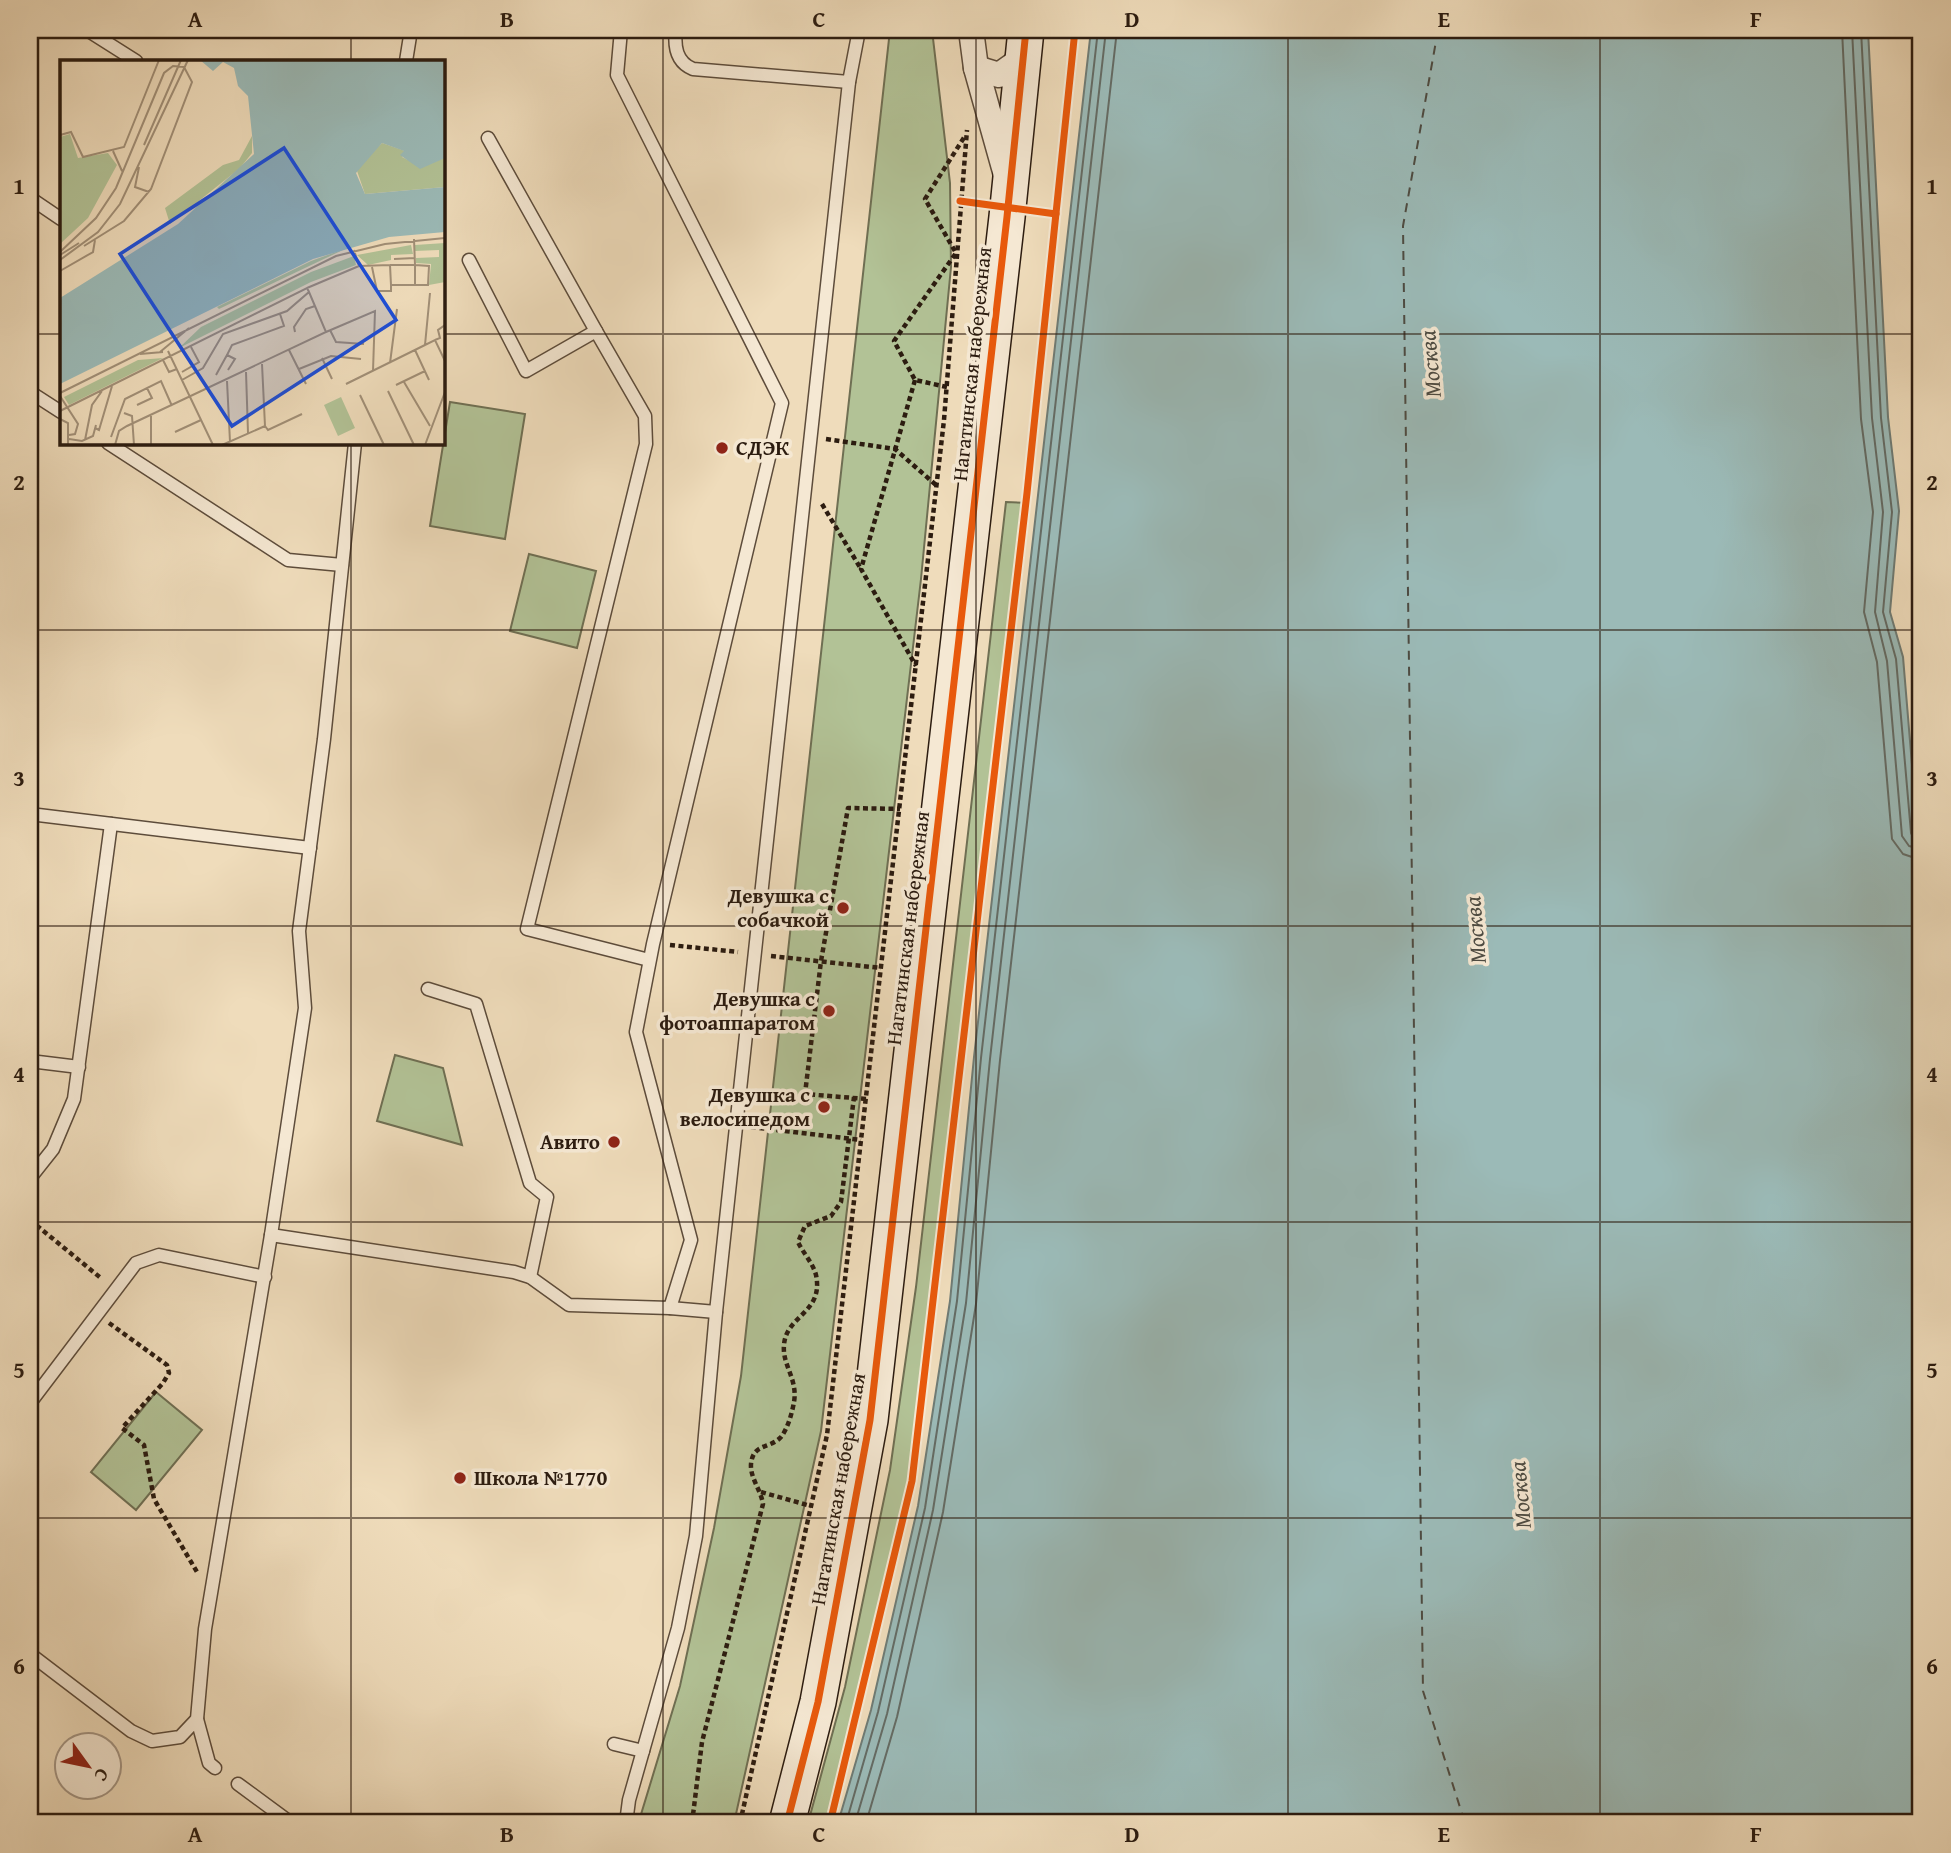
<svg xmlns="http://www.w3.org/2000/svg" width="1951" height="1853" font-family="'Gentium Book Plus',serif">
<rect width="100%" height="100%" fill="#efdcbb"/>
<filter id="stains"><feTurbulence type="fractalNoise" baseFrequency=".00286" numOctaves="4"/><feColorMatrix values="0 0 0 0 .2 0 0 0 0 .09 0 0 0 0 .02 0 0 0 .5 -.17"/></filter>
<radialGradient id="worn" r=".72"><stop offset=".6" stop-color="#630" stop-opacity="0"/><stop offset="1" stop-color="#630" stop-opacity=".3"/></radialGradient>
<!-- green -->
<g fill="#b2c296" stroke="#6f6f53" stroke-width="2">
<polygon points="890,30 932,30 950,183 951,267 921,579 821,1431 734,1823 643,1823 639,1821 680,1686 714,1528 741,1376"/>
<polygon points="450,402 525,414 505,539 430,526"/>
<polygon points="1006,502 1029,503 953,1149 910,1484 851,1734 828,1823 808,1823 845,1687 890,1470 916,1287"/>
<polygon points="529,554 596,571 577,648 510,631"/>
<polygon points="395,1055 443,1068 462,1145 377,1121"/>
<polygon points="156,1392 202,1430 136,1510 91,1472"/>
</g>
<!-- water -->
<polygon fill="#9bbab7" stroke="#6f7b74" stroke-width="2" points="1091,30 1868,30 1888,417 1899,511 1890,612 1903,657 1921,873 1921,1823 838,1823 871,1710 918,1506 950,1301 974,1057"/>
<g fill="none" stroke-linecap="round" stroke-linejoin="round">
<!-- shore -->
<g stroke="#646b64" stroke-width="2">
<polyline points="1842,30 1861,419 1873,512 1864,612 1877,662 1892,839 1903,854 1921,860"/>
<polyline points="1852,30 1872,418 1883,512 1875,612 1887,661 1902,836 1909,846 1921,849"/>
<polyline points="1861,30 1881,418 1892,512 1883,612 1896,659 1911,833 1914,839 1921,841"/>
<polyline points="846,1823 878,1712 925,1508 957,1301 981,1058 1098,30"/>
<polyline points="855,1823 887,1714 933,1510 966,1303 990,1059 1106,30"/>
<polyline points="866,1823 897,1717 943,1512 976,1304 1000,1060 1117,30"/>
</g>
<!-- ferry -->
<polyline stroke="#4d4b42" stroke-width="2" stroke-dasharray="9 7" stroke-linecap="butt" points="1438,30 1403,226 1423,1691 1465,1823"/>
<!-- lane casing -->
<g stroke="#5d4c3b" stroke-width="15">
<g id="lane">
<polyline points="87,30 136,61"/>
<path d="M 676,30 C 674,46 676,62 693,69 L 849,82"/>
<polyline points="406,61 411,30"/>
<polyline points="488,138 596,331"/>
<polyline points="30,198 61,219"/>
<polyline points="469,260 526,371 596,331 645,416 646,444 527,929 649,960"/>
<polyline points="30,392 61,412"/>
<polyline points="108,443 288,560 342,565"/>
<polyline points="355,443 324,739 299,931 305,1008 271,1235 514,1272 530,1277 569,1305 670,1308 691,1240 636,1032 653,944 782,403 617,75 621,30"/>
<polyline points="30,814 310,848"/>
<polyline points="428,989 476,1004 530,1183 547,1197 530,1277"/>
<polyline points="30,1061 79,1067"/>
<polyline points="30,1178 53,1149 74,1099 111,824"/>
<polyline points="670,1308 716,1312 849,82 859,30"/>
<polyline points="30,1403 136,1263 159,1255 265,1277"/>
<polyline points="30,1654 131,1731 152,1741 180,1737 197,1719 205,1629 271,1235"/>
<polyline points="197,1719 209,1763 215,1768"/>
<polyline points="614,1744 643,1751"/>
<polyline points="238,1784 291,1823"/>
<polyline points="626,1823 629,1800 678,1628 696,1536 716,1312"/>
</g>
</g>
<!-- street casing -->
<g stroke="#5d4c3b" stroke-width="27">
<g id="street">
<polyline points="971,30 976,68 1006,175"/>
<polyline points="976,68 999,75 1023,58"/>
</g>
</g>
<!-- secondary casing -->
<g stroke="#2c1c10" stroke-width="38">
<polyline id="secondary" points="787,1823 818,1702 870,1420 1007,217 1026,30"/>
</g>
<!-- path -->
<g stroke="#2c1c10" stroke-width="4.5" stroke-dasharray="5 3.5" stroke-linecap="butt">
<polyline points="915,380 861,569 916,666"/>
<polyline points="947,387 915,380 894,341 956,253 925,199 965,136"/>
<polyline points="826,439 895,449 936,485"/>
<polyline points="822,504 861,569"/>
<polyline points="670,945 738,952"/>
<polyline points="771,956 881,968"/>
<polyline points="866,1099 805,1094 821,961 848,808 900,809"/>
<polyline points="751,1127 861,1140"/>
<polyline points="30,1220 102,1279"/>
<polyline points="109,1323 167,1365 169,1373 163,1383 122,1428 144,1445 154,1499 197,1572"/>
<polyline points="761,1492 811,1506"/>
<path d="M 692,1823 L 702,1742 L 763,1504 C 761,1490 750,1478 751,1464 C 753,1443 770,1449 781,1437 C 788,1428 792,1413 794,1402 C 798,1379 782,1365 784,1345 C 786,1315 824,1313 816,1275 C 813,1263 803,1253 798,1242 L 805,1226 L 831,1216 L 841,1202 L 854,1097"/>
<polyline points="740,1823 827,1435 944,420 967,130"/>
</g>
<!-- lane -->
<use href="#lane" stroke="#f5e8d3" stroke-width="12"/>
<!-- street -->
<use href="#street" stroke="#f5e8d3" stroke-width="24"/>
<!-- secondary -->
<use href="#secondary" stroke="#f5e8d3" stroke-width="35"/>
<!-- cycleway casing -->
<g stroke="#f5e8d3" stroke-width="11">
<g id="cycleway">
<polyline points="960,201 1056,214"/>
<polyline points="787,1823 818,1702 870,1420 1007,217 1026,30"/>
<polyline points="830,1823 912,1481 1027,493 1075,30"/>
</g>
</g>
<!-- cycleway -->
<use href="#cycleway" stroke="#e8590c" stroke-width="7"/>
</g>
<!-- grid -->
<path fill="none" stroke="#2c1c10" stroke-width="2" stroke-opacity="0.55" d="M 351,30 L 351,61M 663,30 L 663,1823M 976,30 L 976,1823M 1288,30 L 1288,1823M 1600,30 L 1600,1823M 30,334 L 61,334M 443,334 L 1921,334M 351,443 L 351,1823M 30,630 L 1921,630M 30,926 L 1921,926M 30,1222 L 1921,1222M 30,1518 L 1921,1518"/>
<!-- markers -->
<g fill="#8f2418" stroke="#f5e8d3" stroke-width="2.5">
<circle cx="722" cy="448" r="7"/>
<circle cx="843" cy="908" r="7"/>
<circle cx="829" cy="1011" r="7"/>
<circle cx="824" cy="1107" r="7"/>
<circle cx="614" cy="1142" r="7"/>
<circle cx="460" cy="1478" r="7"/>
</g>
<g text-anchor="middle" stroke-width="7" stroke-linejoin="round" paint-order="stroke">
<!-- street labels -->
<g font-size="21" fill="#2c1c10" stroke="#f5e8d3">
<text transform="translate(972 364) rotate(-84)" y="7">Нагатинская набережная</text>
<text transform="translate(908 928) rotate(-83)" y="7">Нагатинская набережная</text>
<text transform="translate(838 1489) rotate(-80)" y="7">Нагатинская набережная</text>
</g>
<!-- poi labels -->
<g font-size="21" font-weight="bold" fill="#2c1c10" stroke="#f5e8d3" text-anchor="end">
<text x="736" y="455" text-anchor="start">СДЭК</text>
<text x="829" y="903">Девушка с<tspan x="829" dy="24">собачкой</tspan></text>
<text x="815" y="1006">Девушка с<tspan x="815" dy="24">фотоаппаратом</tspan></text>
<text x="810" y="1102">Девушка с<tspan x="810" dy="24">велосипедом</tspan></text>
<text x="600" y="1149">Авито</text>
<text x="474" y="1485" text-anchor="start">Школа №1770</text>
</g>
<!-- water labels -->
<g font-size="23" font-style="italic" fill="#4d4b42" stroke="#f5e8d3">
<text transform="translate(1430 364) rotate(-95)" y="8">Москва</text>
<text transform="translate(1475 930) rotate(-95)" y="8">Москва</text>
<text transform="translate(1520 1495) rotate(-95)" y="8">Москва</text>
</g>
</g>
<!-- overview -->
<g transform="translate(60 60)">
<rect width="385" height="385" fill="#efdcbb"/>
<path d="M 10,74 L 18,98 L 48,93 L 57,105 L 28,158 L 0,184 L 0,77 ZM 192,76 L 192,93 L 180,108 L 110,164 L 105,148 L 163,105 L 179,100 ZM 322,83 L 345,91 L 342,97 L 354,103 L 385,98 L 385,127 L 305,134 L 296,108 ZM 385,183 L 385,222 L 369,225 L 371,204 L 356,203 L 356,198 L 379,197 L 379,190 L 355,191 L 355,185 ZM 351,185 L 353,194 L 331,195 L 331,200 L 308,205 L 297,195 ZM 287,188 L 159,249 L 157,247 L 251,201 ZM 294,196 L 296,205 L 251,222 L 119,288 L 141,267 L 251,212 ZM 103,298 L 9,345 L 4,337 L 78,300 ZM 281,337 L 295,368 L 278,376 L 264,345 Z" fill="#b2c296"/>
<path d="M 140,0 L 385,0 L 385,98 L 360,109 L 340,95 L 344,91 L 322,83 L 296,113 L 305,134 L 385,127 L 385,172 L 329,177 L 253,199 L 0,324 L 0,238 L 118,164 L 194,94 L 188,36 L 178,26 L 174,8 L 163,2 L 153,11 Z" fill="#9bbab7"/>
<path fill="none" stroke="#9bbab7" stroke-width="3.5" d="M 0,253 L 38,262 L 112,229 L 240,144 L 313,54 L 385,45"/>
<path fill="none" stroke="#a18f77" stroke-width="2" d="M 0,75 L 11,72 L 23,97 L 64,87 L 99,0M 84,85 L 121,0M 53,91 L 62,111M 79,107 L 75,127 L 89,132M 294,190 L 299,206 L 330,205 L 331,225 L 355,225M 0,192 L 36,158 L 56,128 L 104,13 L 113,6 L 124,7 L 132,22 L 91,129 L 64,161 L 24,186M 0,195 L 19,183M 334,199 L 355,198M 0,200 L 38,172 L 60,144 L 128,0M 330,205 L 355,205 L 369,206 L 368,225 L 355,225 L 355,205 L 354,179M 312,207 L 317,231 L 331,231 L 331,225M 0,211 L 33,192 L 35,180M 247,228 L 299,206M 370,233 L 365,285 L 375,280 L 385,301M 270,270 L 276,282 L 304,284M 235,272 L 234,267 L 246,249 L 255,246M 266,272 L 315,251 L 313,311M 375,280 L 380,278 L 378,270 L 385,265M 229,290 L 246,324M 355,290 L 369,320M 108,291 L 153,385M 100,292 L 129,268M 80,294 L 103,292M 262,298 L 272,319M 103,300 L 109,312 L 117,309M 330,303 L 337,249M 239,309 L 271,296 L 301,299M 168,310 L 175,299 L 167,295 L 172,285 L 224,266 L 220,254M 122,312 L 139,302 L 131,287M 186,312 L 188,373M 156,315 L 167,295M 167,321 L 170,382M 344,322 L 370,366M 286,324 L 365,285M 336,325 L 365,311M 328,331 L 354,385M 0,333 L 276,196 L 325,184 L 385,178M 300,335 L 324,385M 0,336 L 18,364 L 15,374 L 9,375M 77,345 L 92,338 L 87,328M 0,351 L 247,228 L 249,232M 64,353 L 72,356 L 74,385M 0,359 L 8,363 L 8,385M 205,366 L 208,370 L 242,354M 35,368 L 39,370 L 52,326M 115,372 L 141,360M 51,377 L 65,339 L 101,321 L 112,346M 9,379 L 22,381 L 33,376 L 36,365M 25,380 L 32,345 L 42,331M 55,385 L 59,371 L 67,366 L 266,272 L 249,232 L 227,251 L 163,274 L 143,308 L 122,320M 91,385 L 91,356M 162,385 L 205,366 L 202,304M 365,385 L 385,332"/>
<path fill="#1d4ed8" fill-opacity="0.15" stroke="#1d4ed8" stroke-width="3.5" d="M 224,88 L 336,260 L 172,366 L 60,194 Z"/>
<rect width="385" height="385" fill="none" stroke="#2c1c10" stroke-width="3.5"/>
</g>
<!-- margin -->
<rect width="1951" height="1853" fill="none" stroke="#efdcbb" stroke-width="77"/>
<!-- north arrow -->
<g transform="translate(88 1766) rotate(123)"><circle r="33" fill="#f5e8d3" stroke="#a59685" stroke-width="2"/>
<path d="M0-5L12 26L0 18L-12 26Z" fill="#8f2418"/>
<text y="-10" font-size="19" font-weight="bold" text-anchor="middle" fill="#2c1c10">С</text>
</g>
<rect x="38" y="38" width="1874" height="1776" fill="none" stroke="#2c1c10" stroke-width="2.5"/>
<g font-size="23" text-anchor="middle" font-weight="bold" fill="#2c1c10">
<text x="195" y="27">A</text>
<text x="507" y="27">B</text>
<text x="819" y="27">C</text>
<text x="1132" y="27">D</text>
<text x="1444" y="27">E</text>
<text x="1756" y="27">F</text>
<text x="19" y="194">1</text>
<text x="1932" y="194">1</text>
<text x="19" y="490">2</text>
<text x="1932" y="490">2</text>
<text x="19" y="786">3</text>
<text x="1932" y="786">3</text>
<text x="19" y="1082">4</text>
<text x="1932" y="1082">4</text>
<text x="19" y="1378">5</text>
<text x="1932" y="1378">5</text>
<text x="19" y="1674">6</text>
<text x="1932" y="1674">6</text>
<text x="195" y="1842">A</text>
<text x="507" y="1842">B</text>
<text x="819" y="1842">C</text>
<text x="1132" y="1842">D</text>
<text x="1444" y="1842">E</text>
<text x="1756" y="1842">F</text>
</g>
<rect width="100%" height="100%" filter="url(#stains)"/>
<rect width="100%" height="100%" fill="url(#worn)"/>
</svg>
